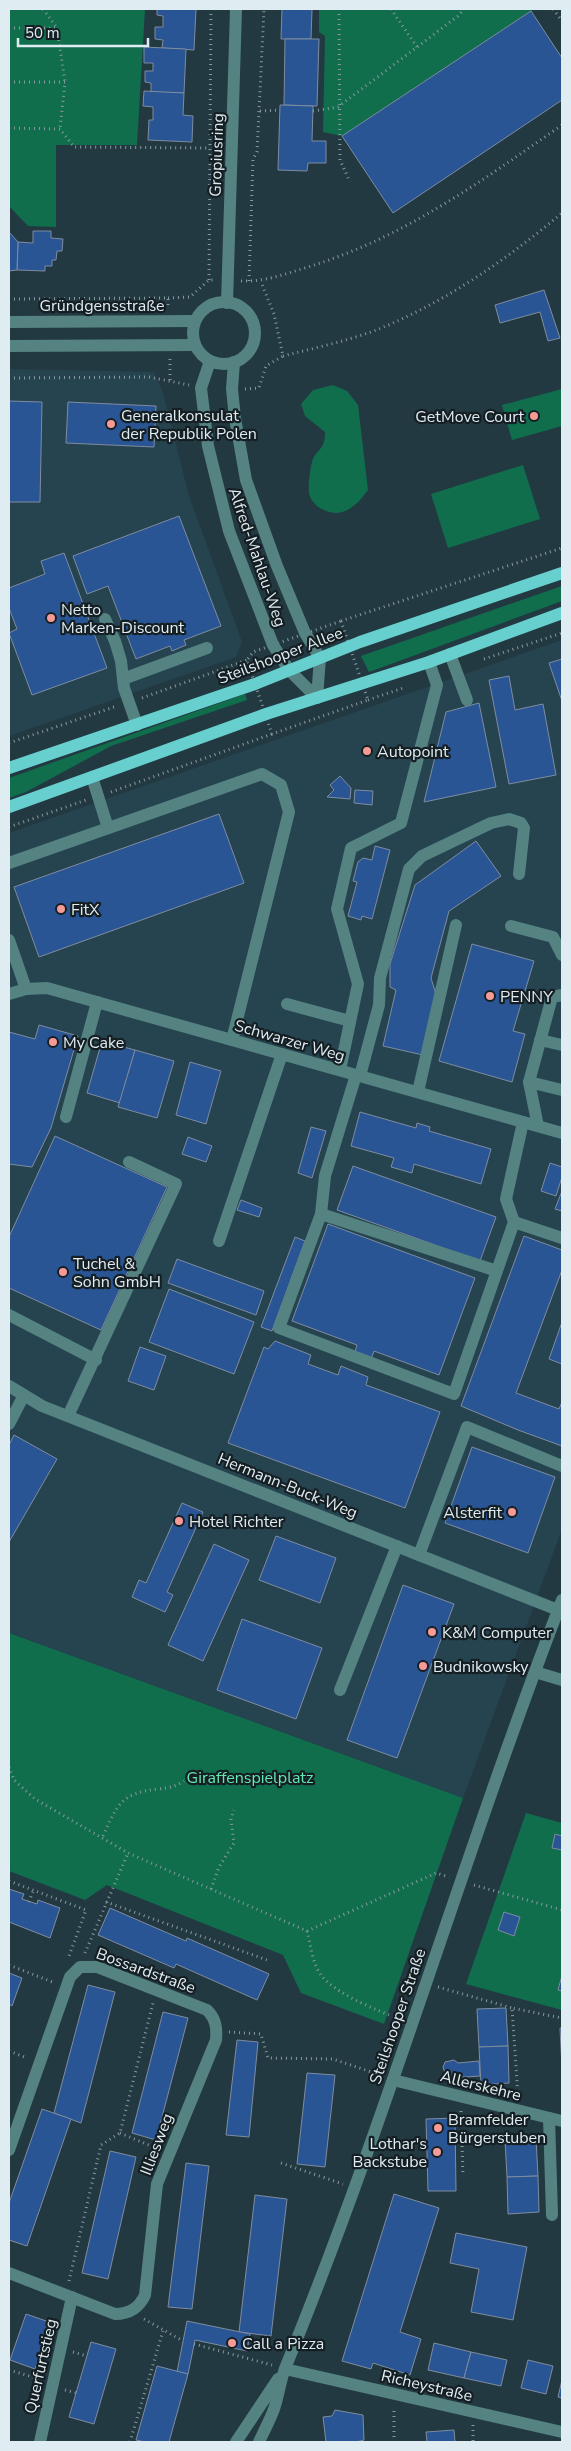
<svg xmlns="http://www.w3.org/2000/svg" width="571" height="2451" font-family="'Nunito Sans',sans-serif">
<rect width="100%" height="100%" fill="#233942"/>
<!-- built -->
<g fill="#264450">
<polygon points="9,369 154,372 163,393 189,496 242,642 236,657 9,736"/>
<polygon points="562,640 562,1529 463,1798 9,1633 9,833"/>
</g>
<!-- green -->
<g fill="#106e4d">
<polygon points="9,9 145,9 137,145 56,145 56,227 28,226 9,206"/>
<polygon points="319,9 534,9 342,136 323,132 325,36 319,32"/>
<path d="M 333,385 L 347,391 L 358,405 L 368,490 C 362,498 355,507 345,511 C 332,517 312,508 309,493 C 308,485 310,469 312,462 C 316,448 325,452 325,432 L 305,416 L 301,404 L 313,390 Z"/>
<polygon points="562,389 562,426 512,440 502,405"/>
<polygon points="523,465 540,519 448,548 431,494"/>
<polygon points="562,586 562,601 369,672 361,656"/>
<polygon points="245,694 247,700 111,746 26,792 9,798 9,778"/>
<polygon points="9,1633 463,1798 384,2024 301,1993 283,1955 107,1885 85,1900 9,1871"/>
<polygon points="526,1813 562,1823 562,2010 466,1984"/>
</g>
<!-- building -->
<g fill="#295594" stroke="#7f8c9f">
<polygon points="157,9 196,9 194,50 162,48 163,40 155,39 155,27 163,27 163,16 157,15"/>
<polygon points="282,9 312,9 311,39 281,39"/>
<polygon points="531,11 562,58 562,100 393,213 342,136"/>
<polygon points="285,39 319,39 317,106 284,105"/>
<polygon points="144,47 186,49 184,93 151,92 151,83 145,82 145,71 153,71 153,63 144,63"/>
<polygon points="144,91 184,93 183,115 193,116 192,142 148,140 149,120 153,120 153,107 143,106"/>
<polygon points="280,105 313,106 312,141 326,141 326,163 308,163 307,171 278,170"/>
<polygon points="33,231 51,231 51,238 63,239 62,251 57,251 56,260 52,260 52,266 45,266 45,271 17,270 18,242 33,243"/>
<polygon points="9,232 18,242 17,270 9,271"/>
<polygon points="544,290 560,338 548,341 540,312 500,323 495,305"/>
<polygon points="9,401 42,402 40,502 9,502"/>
<polygon points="68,402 156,406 154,447 66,443"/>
<polygon points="179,516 221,626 184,640 186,645 172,651 170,646 136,659 108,586 87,594 73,556"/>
<polygon points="64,553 107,668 32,695 9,633 17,629 9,608 9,588 45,574 41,561"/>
<polygon points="562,659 562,701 549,663"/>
<polygon points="509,676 515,710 543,704 556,775 509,784 489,680"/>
<polygon points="479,703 496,787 424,802 446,712"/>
<polygon points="340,776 351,788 350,799 327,797 334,790 330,785"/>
<polygon points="355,790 373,791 372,805 354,803"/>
<polygon points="219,814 244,883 39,957 14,887"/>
<polygon points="476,841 501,876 449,911 431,978 438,1001 423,1055 383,1046 396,990 390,987 390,964 415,885"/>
<polygon points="375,846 390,850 372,919 362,916 361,920 348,916 357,882 353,881 358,862 363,858 372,860"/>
<polygon points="472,944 534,961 513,1031 525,1034 512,1082 439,1061"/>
<polygon points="39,1025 78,1036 51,1128 32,1167 9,1164 9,1032 35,1039"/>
<polygon points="102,1041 135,1050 120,1103 87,1093"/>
<polygon points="135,1050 174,1061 157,1118 118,1107"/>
<polygon points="190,1062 221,1071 206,1124 176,1115"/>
<polygon points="360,1112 416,1128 417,1123 430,1127 429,1131 491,1149 481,1184 414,1164 412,1173 391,1167 394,1158 351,1146"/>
<polygon points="311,1127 326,1131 312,1178 298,1173"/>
<polygon points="55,1136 167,1187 101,1330 9,1288 9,1237"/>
<polygon points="188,1137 212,1146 206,1162 182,1154"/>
<polygon points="550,1163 562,1167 562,1177 556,1196 541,1191"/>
<polygon points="353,1166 496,1217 480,1261 337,1210"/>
<polygon points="562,1191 562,1211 555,1209"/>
<polygon points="241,1200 262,1208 259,1217 237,1210"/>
<polygon points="328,1224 475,1278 439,1375 374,1351 371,1359 355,1352 357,1345 292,1321"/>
<polygon points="524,1236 562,1250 562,1270 516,1393 559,1409 562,1402 562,1446 518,1430 461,1406"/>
<polygon points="295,1237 305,1241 272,1331 261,1327"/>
<polygon points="177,1259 264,1291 256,1315 168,1283"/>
<polygon points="169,1289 254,1322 234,1374 149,1342"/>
<polygon points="562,1322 562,1364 549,1359"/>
<polygon points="275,1341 311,1355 308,1364 338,1375 341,1366 368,1377 366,1385 440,1412 405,1508 228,1443 264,1347 268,1349"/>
<polygon points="140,1347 166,1356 154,1390 128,1381"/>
<polygon points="14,1435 57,1459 9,1542 9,1445"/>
<polygon points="472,1447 555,1477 528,1553 445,1523"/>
<polygon points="182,1503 203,1512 167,1592 173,1595 165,1612 132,1597 139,1580 146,1583"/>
<polygon points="276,1536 336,1558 320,1603 259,1580"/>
<polygon points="214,1544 249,1560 203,1661 168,1645"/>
<polygon points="403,1585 454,1604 397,1758 347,1740"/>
<polygon points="242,1619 322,1648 296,1719 217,1690"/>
<polygon points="555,1834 562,1836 562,1850 552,1848"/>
<polygon points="9,1889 24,1894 22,1899 37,1904 38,1900 60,1908 50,1938 9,1922"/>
<polygon points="110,1908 186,1941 187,1938 269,1974 257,2000 176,1964 174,1968 98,1935"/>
<polygon points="504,1912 520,1917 514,1936 498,1930"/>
<polygon points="9,1973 22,1978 12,2006 9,2004"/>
<polygon points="561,1979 562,1979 562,1991 558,1990"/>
<polygon points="88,1985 115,1992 81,2123 54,2113"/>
<polygon points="506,2008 508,2046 479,2047 477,2009"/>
<polygon points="163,2012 188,2018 156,2140 132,2133"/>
<polygon points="560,2028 562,2028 562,2067"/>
<polygon points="237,2040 258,2042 249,2137 226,2135"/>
<polygon points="508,2046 509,2083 481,2085 479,2047"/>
<polygon points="454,2060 458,2063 479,2061 480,2076 450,2078 446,2076 443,2067 445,2062"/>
<polygon points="307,2073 335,2075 325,2167 297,2164"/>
<polygon points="42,2109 71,2119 27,2246 9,2240 9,2203"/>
<polygon points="455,2118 456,2191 428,2191 426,2119"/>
<polygon points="536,2139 538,2176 507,2177 505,2140"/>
<polygon points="110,2151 136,2157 108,2279 82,2273"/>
<polygon points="186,2163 209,2166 192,2309 168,2307"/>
<polygon points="538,2176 539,2212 508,2214 507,2177"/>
<polygon points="394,2194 439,2208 400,2332 421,2339 410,2375 373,2363 371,2369 342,2361"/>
<polygon points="255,2195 287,2199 271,2336 239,2332"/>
<polygon points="456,2233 527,2247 513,2320 471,2312 479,2269 450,2263"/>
<polygon points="26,2314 52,2323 35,2369 10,2360"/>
<polygon points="187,2321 250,2334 247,2351 195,2340 188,2374 177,2372"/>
<polygon points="91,2342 116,2349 94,2424 69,2417"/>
<polygon points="434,2343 471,2352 464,2378 428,2370"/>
<polygon points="471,2352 507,2360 501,2386 464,2378"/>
<polygon points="528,2360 553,2366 546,2394 521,2388"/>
<polygon points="157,2366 188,2374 169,2442 145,2442 136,2440"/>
<polygon points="562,2380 562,2398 558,2397"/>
<polygon points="335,2410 363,2415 364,2440 356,2442 326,2442 323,2417 332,2416"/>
<polygon points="454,2430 455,2442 427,2442 426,2432"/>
</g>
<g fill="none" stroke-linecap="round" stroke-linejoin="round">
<!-- path -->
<g stroke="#87999f" stroke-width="3" stroke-dasharray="1 4" stroke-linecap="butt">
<polyline points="43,9 57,28"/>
<polyline points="339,9 340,160 350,182"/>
<polyline points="391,9 417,47"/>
<polyline points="553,9 562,21"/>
<polyline points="9,28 57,28 65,82"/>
<polyline points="9,82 65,82 60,129"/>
<polyline points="260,111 280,110"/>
<polyline points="313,111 338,107 458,16 464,9"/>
<polyline points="9,128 60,129 74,147 210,148"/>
<polyline points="209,280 211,9"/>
<path d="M 241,281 C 265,282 285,274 308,267 C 405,237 480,182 562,125"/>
<polyline points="249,281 253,159 257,152 264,9"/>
<polyline points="168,298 190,297 209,280 215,280"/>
<polyline points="9,299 168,298 168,308"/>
<path d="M 283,356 C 314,348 348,341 379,329 C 447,301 506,260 562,213"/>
<polyline points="170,359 170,380"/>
<polyline points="9,378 149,377 189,385"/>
<polyline points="245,389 259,388 266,366 283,356 274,314 261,282"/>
<polygon points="341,621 368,700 272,734 247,660 253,652"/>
<polyline points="341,621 562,548"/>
<polyline points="484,659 562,633"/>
<polyline points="142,698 247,660"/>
<polyline points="368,700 403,688"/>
<polyline points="9,743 117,706"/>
<polyline points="111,792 272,734"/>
<polyline points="9,827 86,800"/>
<polyline points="9,1767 14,1780 35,1799 128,1853 307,1931 436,1873 449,1877"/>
<path d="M 103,1836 C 117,1805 121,1793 158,1789 C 168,1788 175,1787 184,1781"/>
<polyline points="9,1881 86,1910 69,1956"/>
<polyline points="474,1885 562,1910"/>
<polyline points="211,1889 219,1867 234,1843 231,1819 234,1810"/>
<polyline points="29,1902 33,1891"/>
<polyline points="106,1902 267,1960"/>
<path d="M 307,1931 C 311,1945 312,1963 321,1975 C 335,1994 377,2010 399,2019"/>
<polyline points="85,1953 128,1853"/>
<polyline points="9,1965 55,1983"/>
<polyline points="438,1987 512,2008"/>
<polyline points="229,2032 261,2034 268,2058 333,2059 380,2075"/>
<polyline points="9,2051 27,2058"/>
<polyline points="518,2096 512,2008 562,2018"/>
<polyline points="461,2111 463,2176"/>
<polyline points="120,2133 156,2148"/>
<polyline points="281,2163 343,2184"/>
<polyline points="69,2281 101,2145 120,2133 153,2003"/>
<polyline points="144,2319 183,2341"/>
<polyline points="194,2344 272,2365"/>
<polyline points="73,2352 87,2356"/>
<polyline points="9,2370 40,2379"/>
<polyline points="65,2390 76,2393"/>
<polyline points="473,2425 473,2442"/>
<polyline points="130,2442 163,2331"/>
<polyline points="394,2442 394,2408"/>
</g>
<!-- minor -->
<g stroke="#548382" stroke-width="12">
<circle cx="224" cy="333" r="31"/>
<polyline points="227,303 236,9"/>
<polyline points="9,322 195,321"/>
<polyline points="9,346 195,345"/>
<polyline points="210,361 201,388 208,446 229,531 273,645 289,670 317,698"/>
<polyline points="234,362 232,389 235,418 246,480 277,566 305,633 320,658 317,698"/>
<polyline points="105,619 115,641 121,661 124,688 137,725"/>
<polyline points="450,654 467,700"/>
<polyline points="123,679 207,648"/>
<polyline points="92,777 108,828"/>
<polyline points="9,863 262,774 281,785 289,812 232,1040"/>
<polyline points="511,926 553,937 562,955"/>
<polyline points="9,940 26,989"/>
<polyline points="9,994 26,989 47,988 562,1133"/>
<polyline points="287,1004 350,1021"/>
<polyline points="540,1040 562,1045"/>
<polyline points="340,1070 358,984 337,909 351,848 401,823 437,685 429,662"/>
<polyline points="360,1076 379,1005 380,978 409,869 422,856 491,823 509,819 521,823 524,828 519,874"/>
<polyline points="529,1082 562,1090"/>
<polyline points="418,1092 456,925"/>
<polyline points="66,1117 97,1002"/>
<polyline points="538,1126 529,1082 552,997 562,995"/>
<polyline points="321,1214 325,1176 356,1075"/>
<polyline points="514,1222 562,1238"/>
<polyline points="219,1241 282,1054"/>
<polyline points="497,1271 321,1214 279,1328 454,1394 514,1222 506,1199 523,1122"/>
<polyline points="9,1315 96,1360"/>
<polyline points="9,1386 42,1406 558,1610"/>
<polyline points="68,1416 176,1184 129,1162"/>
<polyline points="9,1424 24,1395"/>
<polyline points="419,1555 467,1427 562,1466"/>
<polyline points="535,1672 562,1680"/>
<polyline points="340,1690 397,1546"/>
<polyline points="393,2080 562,2121"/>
<polyline points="549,2118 552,2215"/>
<path d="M 9,2150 L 70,1977 L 80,1967 L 97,1967 L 207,2010 C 216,2019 217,2028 216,2040 L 157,2184 L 145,2295 C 139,2308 130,2314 115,2314 L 9,2273"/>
<polyline points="285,2369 562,2432"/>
<polyline points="40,2442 72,2297"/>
<polyline points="236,2442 278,2379"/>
<path d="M 259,2442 C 264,2431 270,2420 274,2409 C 279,2395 280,2380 286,2366 C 389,2115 464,1853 562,1600"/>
</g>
<!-- major -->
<g stroke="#67cfce" stroke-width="12">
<polyline points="9,768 255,684 360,642 562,573"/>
<polyline points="9,807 266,714 429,662 562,613"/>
</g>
</g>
<!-- markers -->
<g fill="#f59b97" stroke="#151f23" stroke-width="2">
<circle cx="534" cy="416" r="5"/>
<circle cx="111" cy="424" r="5"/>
<circle cx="51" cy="618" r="5"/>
<circle cx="367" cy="751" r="5"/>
<circle cx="61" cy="909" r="5"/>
<circle cx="490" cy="996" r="5"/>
<circle cx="53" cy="1042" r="5"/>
<circle cx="63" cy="1272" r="5"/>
<circle cx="512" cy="1512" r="5"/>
<circle cx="179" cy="1521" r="5"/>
<circle cx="432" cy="1632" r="5"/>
<circle cx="423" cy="1666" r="5"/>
<circle cx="438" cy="2128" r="5"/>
<circle cx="437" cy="2152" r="5"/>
<circle cx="232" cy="2343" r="5"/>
</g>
<g text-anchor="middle" stroke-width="4.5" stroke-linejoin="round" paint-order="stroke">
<!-- street labels -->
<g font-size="16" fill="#dfecf1" stroke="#151f23">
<text transform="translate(216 155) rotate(-88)" y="6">Gropiusring</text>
<text x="102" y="311">Gründgensstraße</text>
<text transform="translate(258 557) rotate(71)" y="6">Alfred-Mahlau-Weg</text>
<text transform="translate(280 655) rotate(-21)" y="6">Steilshooper Allee</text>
<text transform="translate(290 1040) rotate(16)" y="6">Schwarzer Weg</text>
<text transform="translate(288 1485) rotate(22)" y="6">Hermann-Buck-Weg</text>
<text transform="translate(146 1970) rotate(20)" y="6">Bossardstraße</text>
<text transform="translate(397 2016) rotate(-71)" y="6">Steilshooper Straße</text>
<text transform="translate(481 2085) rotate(14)" y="6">Allerskehre</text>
<text transform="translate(156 2144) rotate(-69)" y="6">Illiesweg</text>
<text transform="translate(40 2366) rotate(-77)" y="6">Querfurtstieg</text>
<text transform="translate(427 2385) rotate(13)" y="6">Richeystraße</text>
</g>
<!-- poi labels -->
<g font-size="16" fill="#dfecf1" stroke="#151f23" text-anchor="start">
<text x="121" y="421">Generalkonsulat<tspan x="121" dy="18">der Republik Polen</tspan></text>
<text x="524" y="422" text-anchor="end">GetMove Court</text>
<text x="61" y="615">Netto<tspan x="61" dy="18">Marken-Discount</tspan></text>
<text x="377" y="757">Autopoint</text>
<text x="71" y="915">FitX</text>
<text x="500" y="1002">PENNY</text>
<text x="63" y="1048">My Cake</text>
<text x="73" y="1269">Tuchel &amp;<tspan x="73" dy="18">Sohn GmbH</tspan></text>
<text x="502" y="1518" text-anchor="end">Alsterfit</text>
<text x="189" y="1527">Hotel Richter</text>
<text x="442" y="1638">K&amp;M Computer</text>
<text x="433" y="1672">Budnikowsky</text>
<text x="448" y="2125">Bramfelder<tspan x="448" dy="18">Bürgerstuben</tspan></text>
<text x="427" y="2149" text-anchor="end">Lothar's<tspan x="427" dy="18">Backstube</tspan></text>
<text x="242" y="2349">Call a Pizza</text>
</g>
<!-- park labels -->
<g font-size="16" fill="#62eab2" stroke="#151f23">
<text x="250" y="1783">Giraffenspielplatz</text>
</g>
</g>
<!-- border -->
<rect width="571" height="2451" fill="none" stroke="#dfecf1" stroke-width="20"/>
<!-- scale -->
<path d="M18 38v8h130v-8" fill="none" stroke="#dfecf1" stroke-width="2.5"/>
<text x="25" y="38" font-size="15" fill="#dfecf1" stroke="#151f23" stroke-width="4" paint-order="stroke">50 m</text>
</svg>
